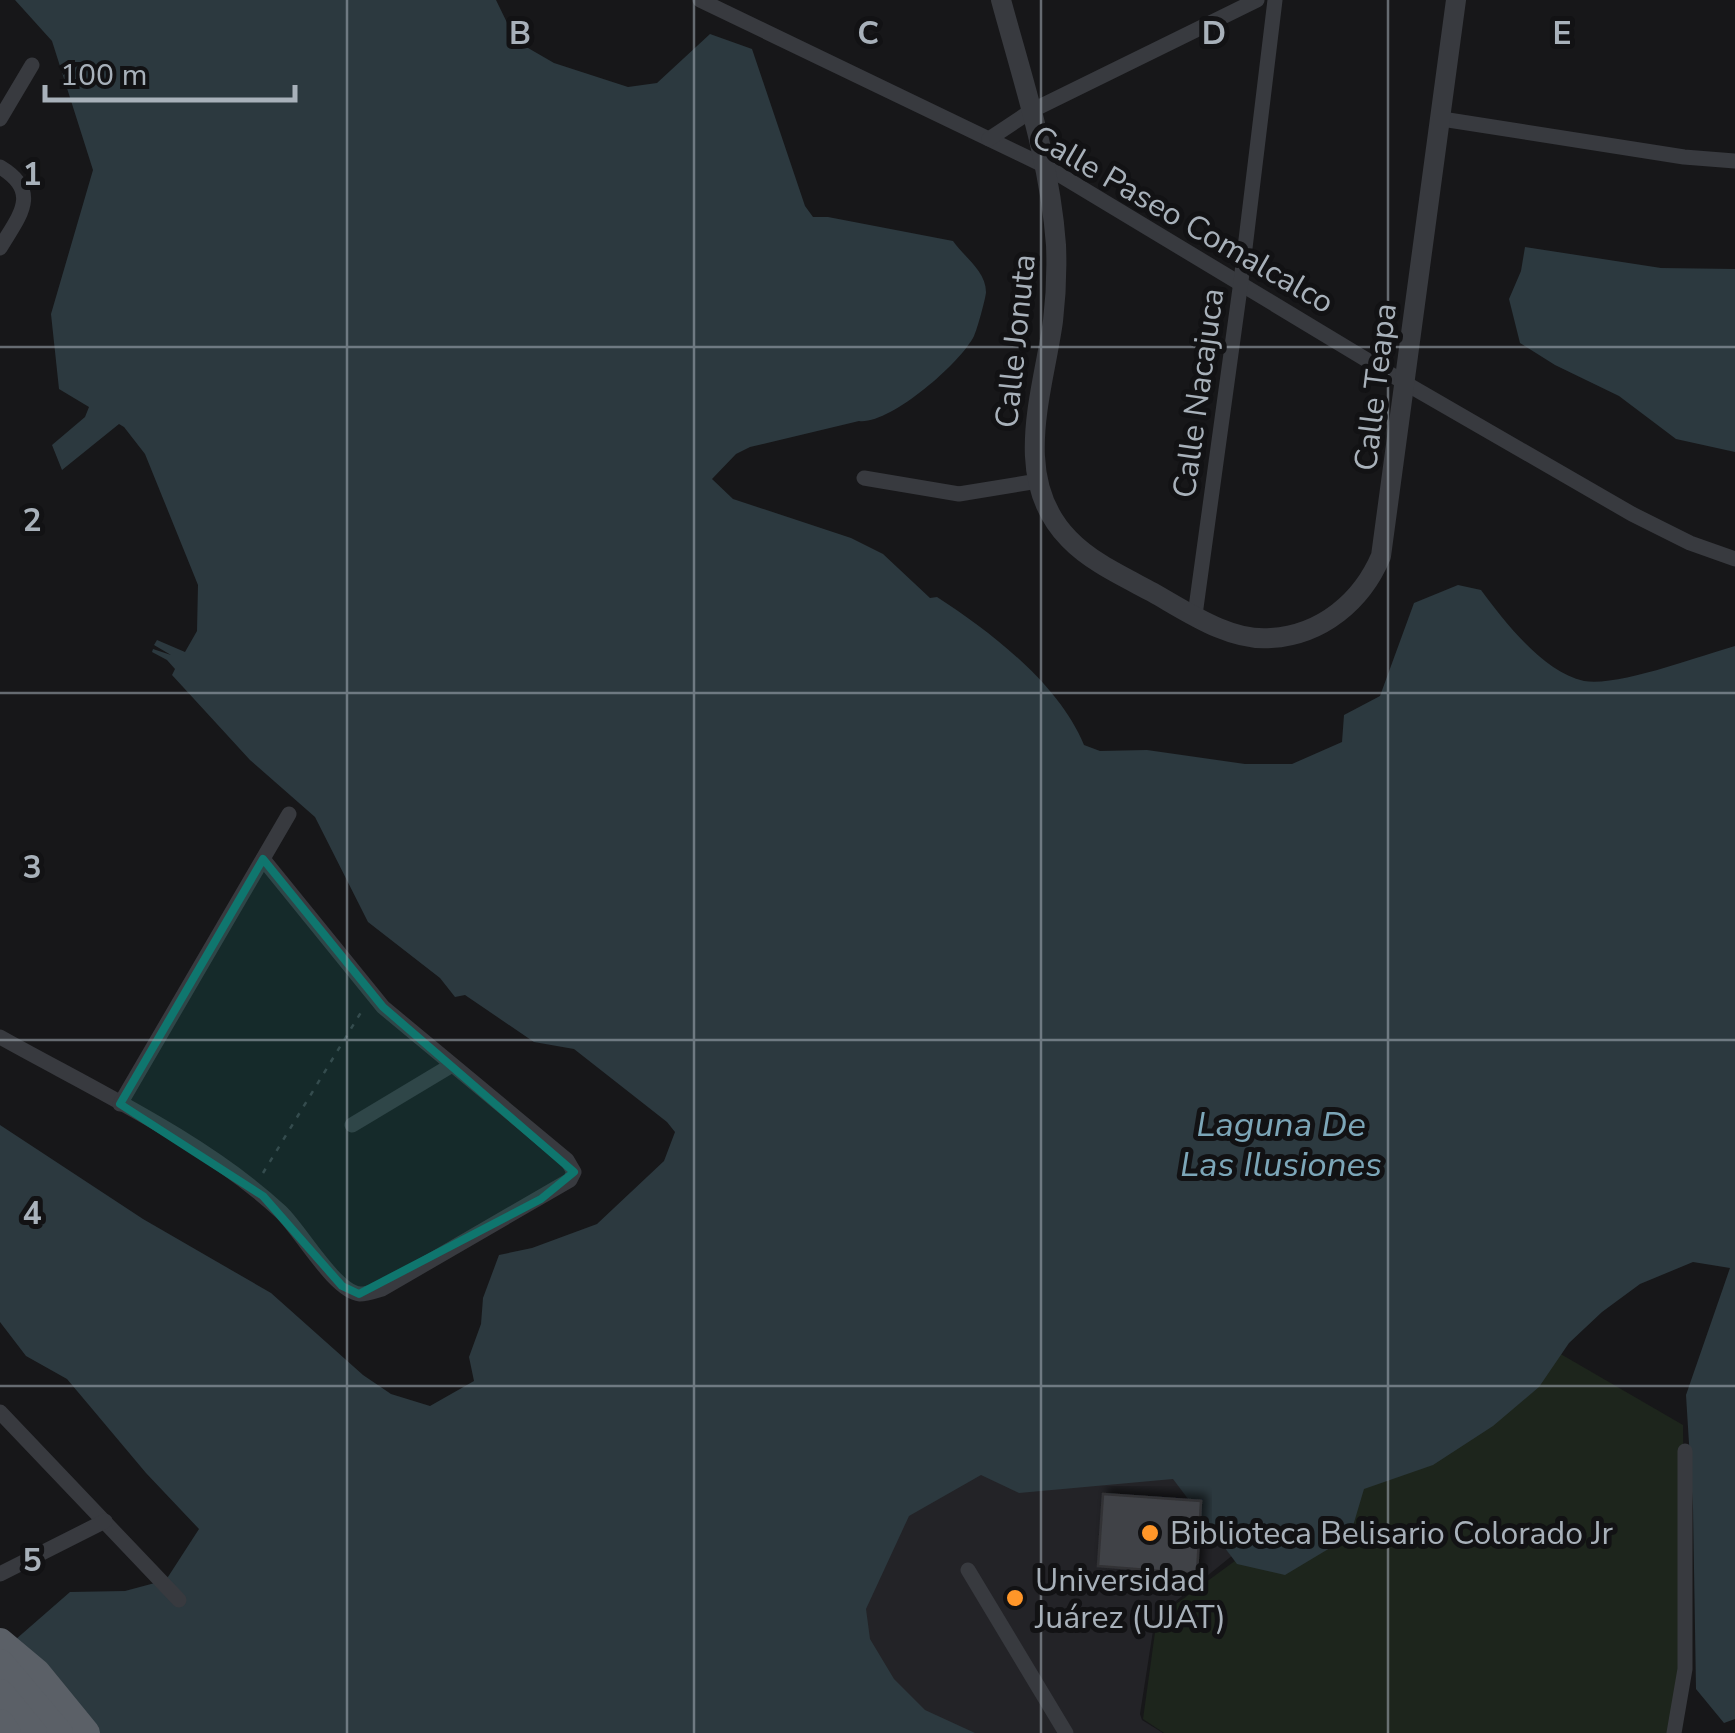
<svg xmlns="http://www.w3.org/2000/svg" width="1735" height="1733" font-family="'Nunito Sans',sans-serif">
<defs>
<filter id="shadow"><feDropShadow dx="5.5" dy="-5.5" stdDeviation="5" flood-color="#0009"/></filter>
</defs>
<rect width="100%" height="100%" fill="#171719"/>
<!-- built -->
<polygon fill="#232327" points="963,1465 1165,1465 1249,1542 1155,1618 1140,1714 1142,1720 1163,1733 918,1733 842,1644 862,1547"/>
<!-- green -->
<polygon fill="#1d251c" points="1552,1349 1683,1425 1685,1638 1674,1733 1164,1733 1143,1719 1157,1618 1258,1544"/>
<!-- water -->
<g fill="#2c393f">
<path d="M 15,0 L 496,0 L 516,41 L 554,63 L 628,87 L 657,83 L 710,34 L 752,49 L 805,206 L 813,217 L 828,217 L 953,241 C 964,257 986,271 986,292 C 986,297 977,330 974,336 C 960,364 889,425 859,421 L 750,447 L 736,454 L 712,479 L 733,499 L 851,538 L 883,554 L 930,598 L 937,597 C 991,632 1059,684 1084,745 L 1100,751 L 1147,750 L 1245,764 L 1292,764 L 1342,742 L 1344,715 L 1380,696 L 1414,603 L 1458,585 L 1481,590 C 1505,622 1543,672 1584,681 C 1618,687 1699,656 1735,646 L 1735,1719 L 1724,1723 L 1696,1689 L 1693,1508 L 1686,1395 L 1730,1268 L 1693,1262 L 1640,1284 L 1602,1312 L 1569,1343 L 1539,1387 L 1493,1426 L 1433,1465 L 1364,1489 L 1350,1536 L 1285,1575 L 1237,1564 L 1173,1479 L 1019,1493 L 981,1475 L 909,1516 L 866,1609 L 870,1639 L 894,1679 L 925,1710 L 975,1733 L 99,1733 L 15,1640 L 70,1592 L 125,1591 L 166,1580 L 199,1529 L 146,1473 L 67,1379 L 26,1356 L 0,1322 L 0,1125 L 143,1219 L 271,1293 L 363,1375 L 391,1394 L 430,1406 L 474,1381 L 469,1357 L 481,1324 L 483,1298 L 499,1255 L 532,1248 L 597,1224 L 664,1161 L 675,1132 L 667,1122 L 574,1049 L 534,1042 L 465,995 L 455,997 L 440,978 L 368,922 L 315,817 L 250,760 L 172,675 L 175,669 L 167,660 L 152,652 L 153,649 L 171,655 L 154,645 L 157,640 L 185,652 L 197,631 L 198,585 L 145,454 L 124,427 L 119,424 L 62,470 L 52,445 L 85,417 L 89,407 L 59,389 L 51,314 L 93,170 L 52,41 Z"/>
<polygon points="1525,247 1661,268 1735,269 1735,452 1676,439 1619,396 1555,365 1520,343 1509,299 1521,271"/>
</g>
<!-- building -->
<polygon fill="#414246" stroke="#313236" stroke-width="2.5" filter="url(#shadow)" points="1103,1494 1201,1501 1197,1574 1098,1566"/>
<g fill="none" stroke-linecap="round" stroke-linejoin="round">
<!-- path -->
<polyline stroke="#3e4146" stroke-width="2.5" stroke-dasharray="5 8" stroke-linecap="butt" points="263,1173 363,1009"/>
<!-- minor -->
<g stroke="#383a3f" stroke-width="15">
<polyline points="700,0 1045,166 1405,383 1632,514 1690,543 1735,559"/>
<polyline points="0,119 32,65"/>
<polyline points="1442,119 1684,157 1735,161"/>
<polyline points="989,139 1031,111 1257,0"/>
<path d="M 0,167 C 42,192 19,216 0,248"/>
<polyline points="864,478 959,494 1038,481"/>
<polyline points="1195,615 1241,281 1275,0"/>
<path d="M 0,1037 C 91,1088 205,1141 281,1212 C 301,1231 334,1291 360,1294 C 367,1294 375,1291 382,1289 L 570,1180 L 574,1172 L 567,1160 L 383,1007 L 263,859"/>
<polyline points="120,1104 289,814"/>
<polyline points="352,1125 452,1065"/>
<polyline points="0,1412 179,1600"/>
<polyline points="968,1570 1066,1733"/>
<polyline points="0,1574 105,1521"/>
<polyline points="1674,1733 1685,1669 1685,1451"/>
</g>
<!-- tertiary -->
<path stroke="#383a3f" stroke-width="20" d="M 1001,0 C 1023,81 1050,161 1056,245 C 1057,270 1056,296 1053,321 C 1043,393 1010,479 1069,539 C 1091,562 1124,577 1152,592 C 1186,611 1230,642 1271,638 C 1322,635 1362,601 1381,556 L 1456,0"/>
<!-- trunk -->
<g stroke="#5b6067" stroke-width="28">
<polyline points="0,1642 37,1673 86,1733"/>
<polyline points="0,1663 59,1733"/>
<polyline points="0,1693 33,1733"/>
<polyline points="0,1723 7,1733"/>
</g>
</g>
<!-- marked area -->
<path fill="#0f766e" fill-opacity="0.2" stroke="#0f766e" stroke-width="8" stroke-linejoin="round" d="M 263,859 L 383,1007 L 574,1172 L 541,1199 L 359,1294 L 342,1286 L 263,1196 L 120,1104 Z"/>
<!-- grid -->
<path fill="none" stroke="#a8b1ba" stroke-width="2.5" stroke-opacity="0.55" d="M 347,0 L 347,1733M 694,0 L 694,1733M 1041,0 L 1041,1733M 1388,0 L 1388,1733M 0,347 L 1735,347M 0,693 L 1735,693M 0,1040 L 1735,1040M 0,1386 L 1735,1386"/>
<!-- markers -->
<g fill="#ff9629" stroke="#121214" stroke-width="4">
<circle cx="1150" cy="1533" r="10"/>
<circle cx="1015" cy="1598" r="10"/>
</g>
<g text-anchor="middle" stroke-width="10" stroke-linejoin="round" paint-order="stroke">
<!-- street labels -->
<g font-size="32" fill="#a8b1ba" stroke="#121214">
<text transform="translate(1183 219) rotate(30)" y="11">Calle Paseo Comalcalco</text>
<text transform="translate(1015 341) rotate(-84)" y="11">Calle Jonuta</text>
<text transform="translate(1375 387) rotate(-83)" y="11">Calle Teapa</text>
<text transform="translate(1198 393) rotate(-82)" y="11">Calle Nacajuca</text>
</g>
<!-- poi labels -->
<g font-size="32" fill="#a8b1ba" stroke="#121214" text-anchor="start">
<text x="1170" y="1544">Biblioteca Belisario Colorado Jr</text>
<text x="1035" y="1591">Universidad<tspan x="1035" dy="37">Juárez (UJAT)</tspan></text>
</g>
<!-- water labels -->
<g font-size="35" font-style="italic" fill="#7ca6b8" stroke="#121214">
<text x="1281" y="1136">Laguna De<tspan x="1281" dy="40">Las Ilusiones</tspan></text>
</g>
</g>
<g font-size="32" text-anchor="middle" font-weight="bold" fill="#a8b1ba" stroke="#121214" stroke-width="10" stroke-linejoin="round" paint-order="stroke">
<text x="520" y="44">B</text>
<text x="868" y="44">C</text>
<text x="1214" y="44">D</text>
<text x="1562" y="44">E</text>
<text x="32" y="185">1</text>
<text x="32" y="531">2</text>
<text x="32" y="878">3</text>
<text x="32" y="1224">4</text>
<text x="32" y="1571">5</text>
</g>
<!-- scale -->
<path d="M45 85v15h250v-15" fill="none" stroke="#a8b1ba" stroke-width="5"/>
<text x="60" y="85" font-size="30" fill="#a8b1ba" stroke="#121214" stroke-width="8" paint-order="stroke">100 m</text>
</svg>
